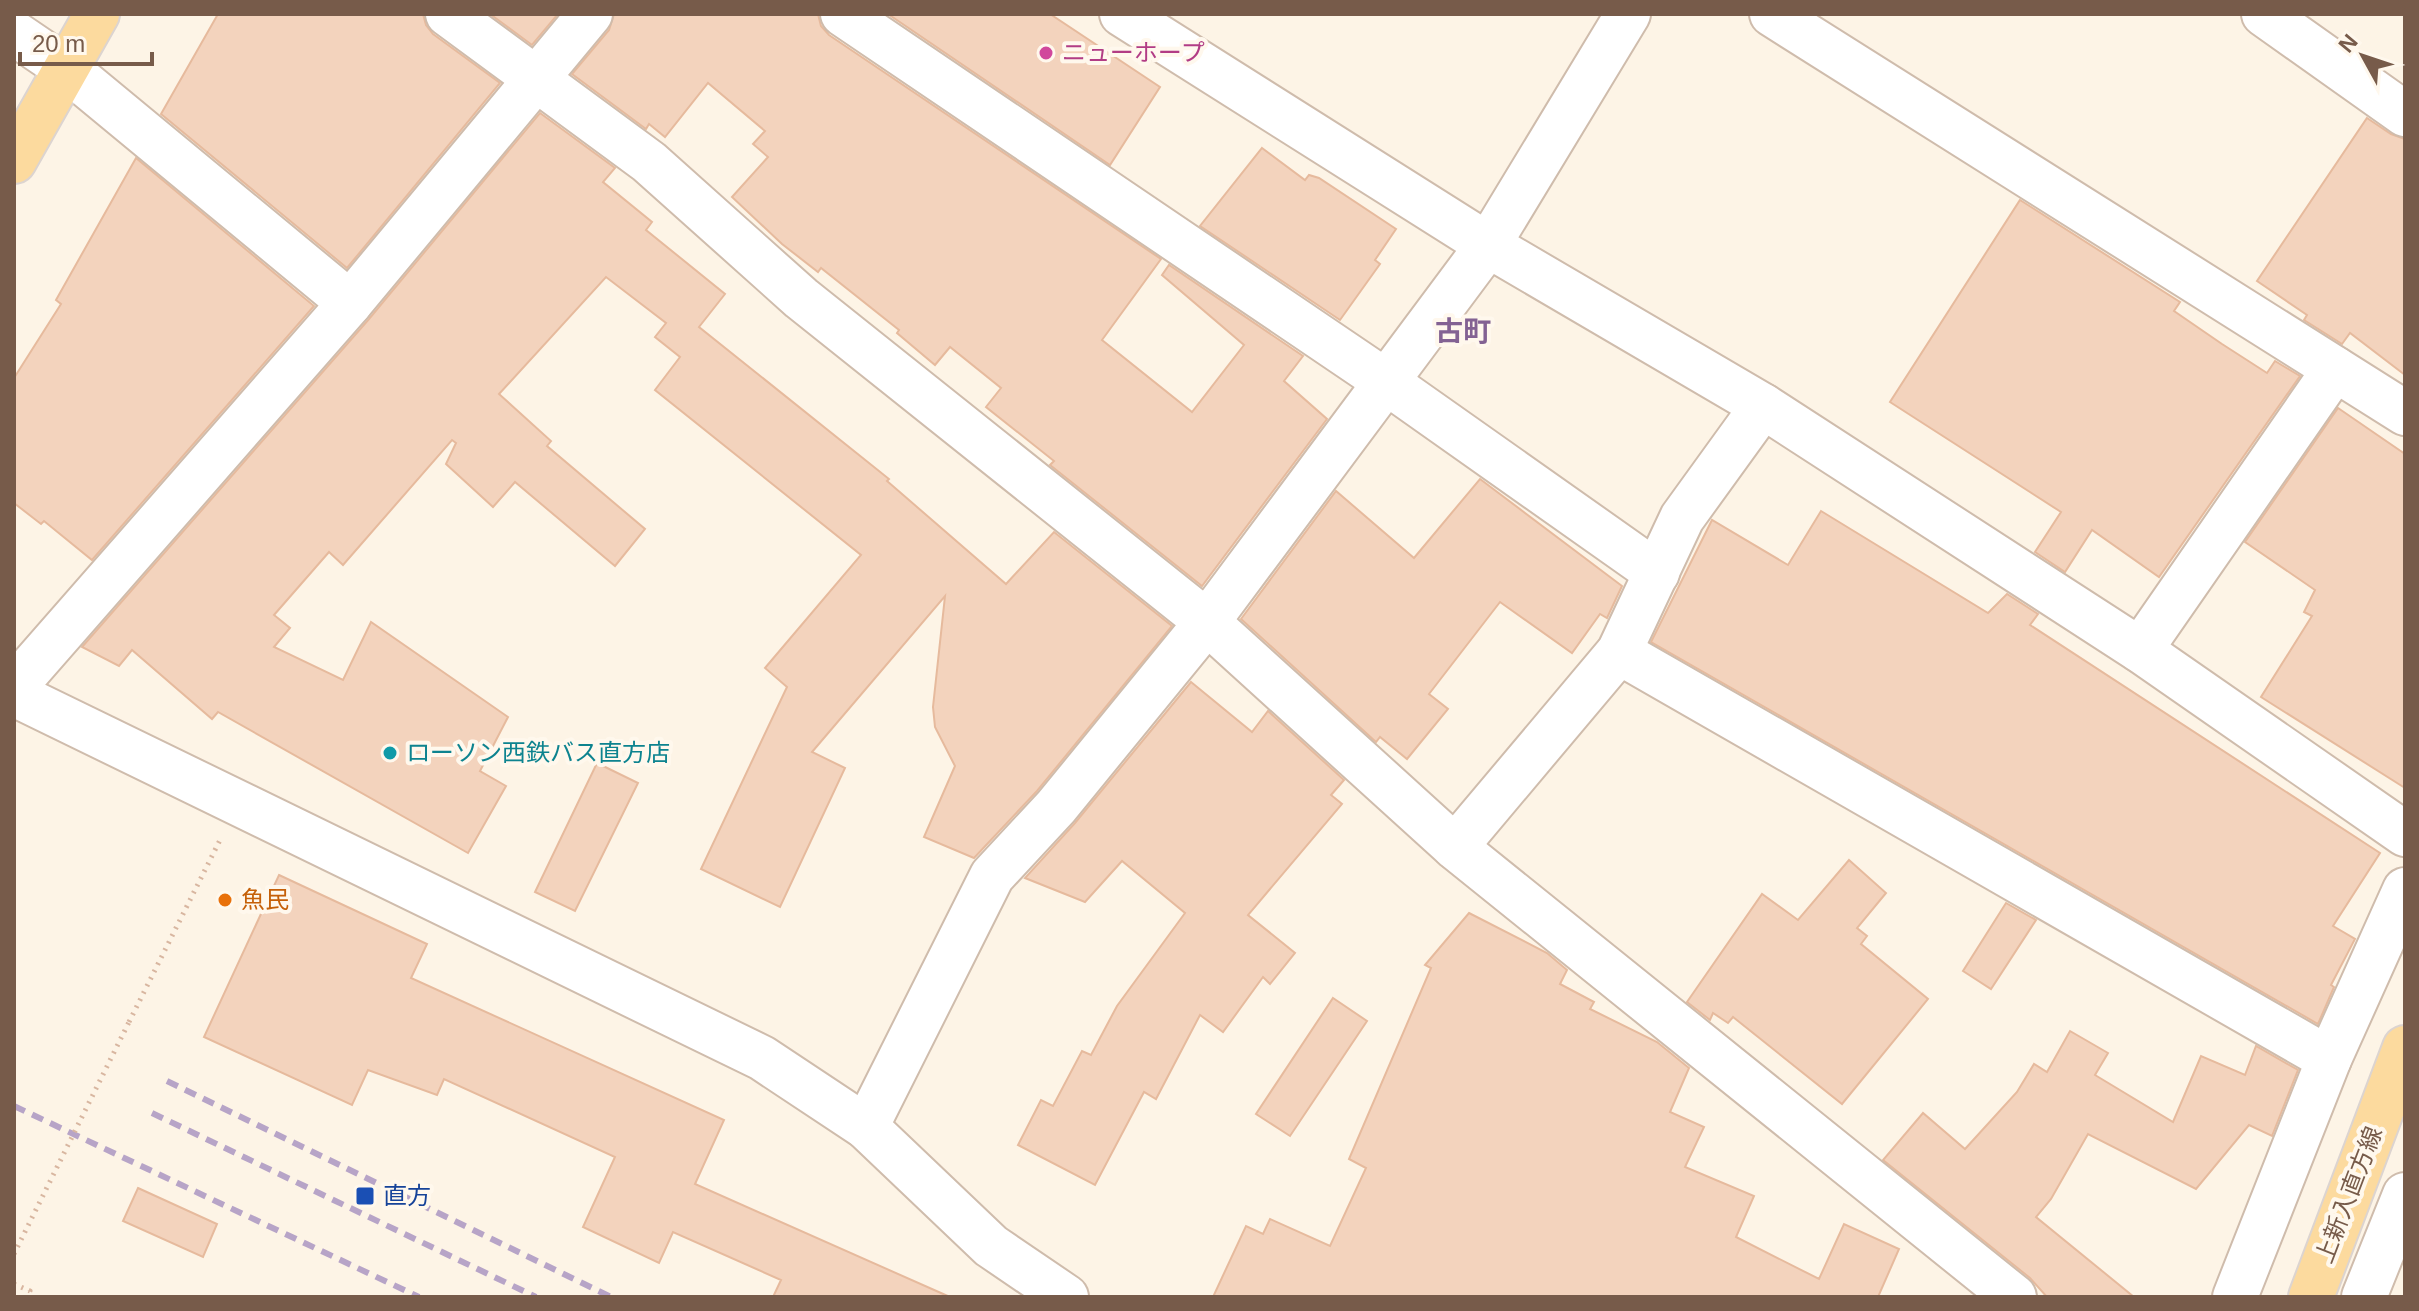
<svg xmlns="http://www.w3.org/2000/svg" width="2419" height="1311" font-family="Arial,'Noto Sans JP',sans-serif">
<rect width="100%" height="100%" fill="#fdf4e6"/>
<!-- building -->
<g fill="#f3d3bd" stroke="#e6ba9d" stroke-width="2">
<polygon points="218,14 423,14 426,25 433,34 500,83 347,268 161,114"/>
<polygon points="490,14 558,14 532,45"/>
<polygon points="614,14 818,14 821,26 829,35 1161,259 1102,340 1192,412 1244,345 1162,275 1169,265 1303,356 1284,381 1327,419 1202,586 1050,465 1054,461 986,407 1001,388 950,347 935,365 897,333 899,330 821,268 818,272 782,244 732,197 768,157 753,144 765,131 708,83 665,137 649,124 646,129 572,74 609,30"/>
<polygon points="888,14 1050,14 1160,87 1110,165"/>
<polygon points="540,113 615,168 603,182 652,222 646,230 725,294 699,327 889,479 887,481 1006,584 1054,532 1172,626 1037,791 974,858 924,837 955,766 935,727 933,707 945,596 812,752 845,768 780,907 701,869 787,687 765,668 861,555 655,390 680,357 655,337 666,323 606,277 499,394 551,441 547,446 645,529 615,566 515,482 493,507 446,464 456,443 452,440 343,565 329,552 274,615 290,628 274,647 343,680 371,622 508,717 480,771 506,786 468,853 218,712 212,719 132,650 119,666 82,647 369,319"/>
<polygon points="2367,118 2391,134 2405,139 2405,375 2350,333 2342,344 2304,320 2307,315 2257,281"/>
<polygon points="1262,148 1305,180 1309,175 1319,178 1396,229 1375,260 1380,264 1340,320 1200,226"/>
<polygon points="136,158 314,306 92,560 44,521 41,524 14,503 14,378 61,304 56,300"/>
<polygon points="2020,200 2180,302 2174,311 2222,344 2267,373 2275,361 2300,376 2159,577 2092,530 2065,572 2035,552 2061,512 1890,402"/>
<polygon points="2338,408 2405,454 2405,788 2261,697 2312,616 2304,612 2315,590 2245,542"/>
<polygon points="1480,479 1622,586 1607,618 1600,614 1572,653 1500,602 1429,694 1448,709 1407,759 1380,737 1376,742 1241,619 1336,491 1414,558"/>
<polygon points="1821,511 1988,613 2007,594 2038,614 2030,625 2380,853 2333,926 2355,939 2331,985 2334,987 2318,1024 1651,642 1712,520 1788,565"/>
<polygon points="1191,682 1252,732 1268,711 1344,780 1331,795 1342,804 1248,915 1295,953 1270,984 1263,977 1223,1032 1200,1015 1156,1099 1144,1092 1095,1185 1018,1145 1041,1100 1053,1106 1082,1051 1091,1055 1117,1006 1185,913 1122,861 1085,902 1025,878 1075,823"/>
<polygon points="597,763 638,783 575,911 535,892"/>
<polygon points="1849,860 1886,893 1857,928 1867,936 1861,944 1928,999 1842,1104 1733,1017 1728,1023 1713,1013 1710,1020 1687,1002 1762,894 1798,920"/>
<polygon points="279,875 427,944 411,978 724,1120 695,1184 950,1297 773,1297 781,1280 673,1232 659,1263 583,1227 615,1157 444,1079 437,1095 368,1070 352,1105 204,1037"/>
<polygon points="2006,903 2036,920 1991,989 1963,971"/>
<polygon points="1469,913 1547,953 1567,970 1560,984 1594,1002 1590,1009 1657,1042 1689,1068 1670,1112 1704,1127 1685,1167 1754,1196 1736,1237 1819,1279 1844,1224 1899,1249 1878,1297 1213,1297 1246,1226 1263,1234 1270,1219 1330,1246 1366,1168 1349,1159 1431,968 1425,965"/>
<polygon points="1333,998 1367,1021 1290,1136 1256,1114"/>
<polygon points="2070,1031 2108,1053 2095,1075 2173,1122 2201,1056 2245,1075 2256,1046 2298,1070 2272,1136 2249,1125 2196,1189 2088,1134 2051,1199 2036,1217 2134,1297 2047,1297 2030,1278 1883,1160 1923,1113 1965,1149 2017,1092 2034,1064 2047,1072"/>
<polygon points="138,1188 217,1224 203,1257 123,1221"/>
</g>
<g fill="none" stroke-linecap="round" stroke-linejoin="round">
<!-- minor casing -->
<g stroke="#cfbcac" stroke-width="48">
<g id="minor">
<polyline points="448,14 649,162 801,298 1207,622 1455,847 2014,1297"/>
<polyline points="843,14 1385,381 1657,573"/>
<polyline points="1122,14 1488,245 1763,406 2140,650 2405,834"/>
<polyline points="1772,14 2405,413"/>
<polyline points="2264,14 2405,114"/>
<polyline points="14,33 67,69 350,303"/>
<polyline points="2140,650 2335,369"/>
<polyline points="1619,652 2329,1059"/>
<polyline points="14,687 350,303 590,14"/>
<polyline points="14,694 762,1058 866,1127 991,1246 1066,1297"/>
<polyline points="1455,847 1619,652 1682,518 1763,406"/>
<polyline points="866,1127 992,876 1056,807 1207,622 1488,245 1628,14"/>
<polyline points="2235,1297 2329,1059 2405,890"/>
<polyline points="2364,1297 2405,1195"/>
</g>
</g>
<!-- major casing -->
<g stroke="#dcd4d0" stroke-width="48">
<g id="major">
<polyline points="14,161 97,14"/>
<polyline points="2311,1297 2405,1048"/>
</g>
</g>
<!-- path -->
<g stroke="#d8b6a0" stroke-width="5" stroke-dasharray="2 6" stroke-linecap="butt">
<polyline points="129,1022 220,840"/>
<polyline points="14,1284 30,1291 27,1297"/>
</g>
<!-- minor -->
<use href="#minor" stroke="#fff" stroke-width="44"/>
<!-- major -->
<use href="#major" stroke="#fcda9e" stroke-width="44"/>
<!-- rail -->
<g stroke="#b7a4c7" stroke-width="6" stroke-dasharray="12 8" stroke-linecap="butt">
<polyline points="167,1081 611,1297"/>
<polyline points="14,1106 419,1297"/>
<polyline points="152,1113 536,1297"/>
</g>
<!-- path-bridge -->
<polyline stroke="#d8b6a0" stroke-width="5" stroke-dasharray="2 6" stroke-linecap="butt" points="14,1254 129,1022"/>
</g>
<!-- markers -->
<circle fill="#d1479c" stroke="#fff8ed" stroke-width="3" cx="1046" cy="53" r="8"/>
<circle fill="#0f9aa8" stroke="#fff8ed" stroke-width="3" cx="390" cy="753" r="8"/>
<circle fill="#e8710a" stroke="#fff8ed" stroke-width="3" cx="225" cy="900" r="8"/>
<rect fill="#1a4fb4" stroke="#fff8ed" stroke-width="3" x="355" y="1186" width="20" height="20" rx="4"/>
<g text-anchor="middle" stroke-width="8" stroke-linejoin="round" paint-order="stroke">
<!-- hotel labels -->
<g font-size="24" fill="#b23c85" stroke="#fff8ed" text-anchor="start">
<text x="1062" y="61">ニューホープ</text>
</g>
<!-- culture labels -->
<g font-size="24" fill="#0d838f" stroke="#fff8ed" text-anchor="start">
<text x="406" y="761">ローソン西鉄バス直方店</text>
</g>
<!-- food labels -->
<g font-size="24" fill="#c56008" stroke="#fff8ed" text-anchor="start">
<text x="241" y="908">魚民</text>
</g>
<!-- street labels -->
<g font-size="24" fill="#775b4a" stroke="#fff8ed">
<text transform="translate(2349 1195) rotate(-69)" y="8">上新入直方線</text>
</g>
<!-- transit labels -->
<g font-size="24" fill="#164399" stroke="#fff8ed" text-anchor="start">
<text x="383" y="1204">直方</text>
</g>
<!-- quarter labels -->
<g font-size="28" font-weight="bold" fill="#836293" stroke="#fff8ed">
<text x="1463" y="341">古町</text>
</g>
</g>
<!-- border -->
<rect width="2419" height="1311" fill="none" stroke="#775b4a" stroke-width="32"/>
<!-- north arrow -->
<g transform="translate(2363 56) rotate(310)" stroke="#fff8ed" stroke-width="6" paint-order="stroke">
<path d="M0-6L14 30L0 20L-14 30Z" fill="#775b4a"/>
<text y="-12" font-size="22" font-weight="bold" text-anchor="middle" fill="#775b4a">N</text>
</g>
<!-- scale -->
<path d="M20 52v12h132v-12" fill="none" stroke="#775b4a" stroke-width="4"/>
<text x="32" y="52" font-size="24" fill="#775b4a" stroke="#fff8ed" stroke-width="6" paint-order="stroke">20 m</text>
</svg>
